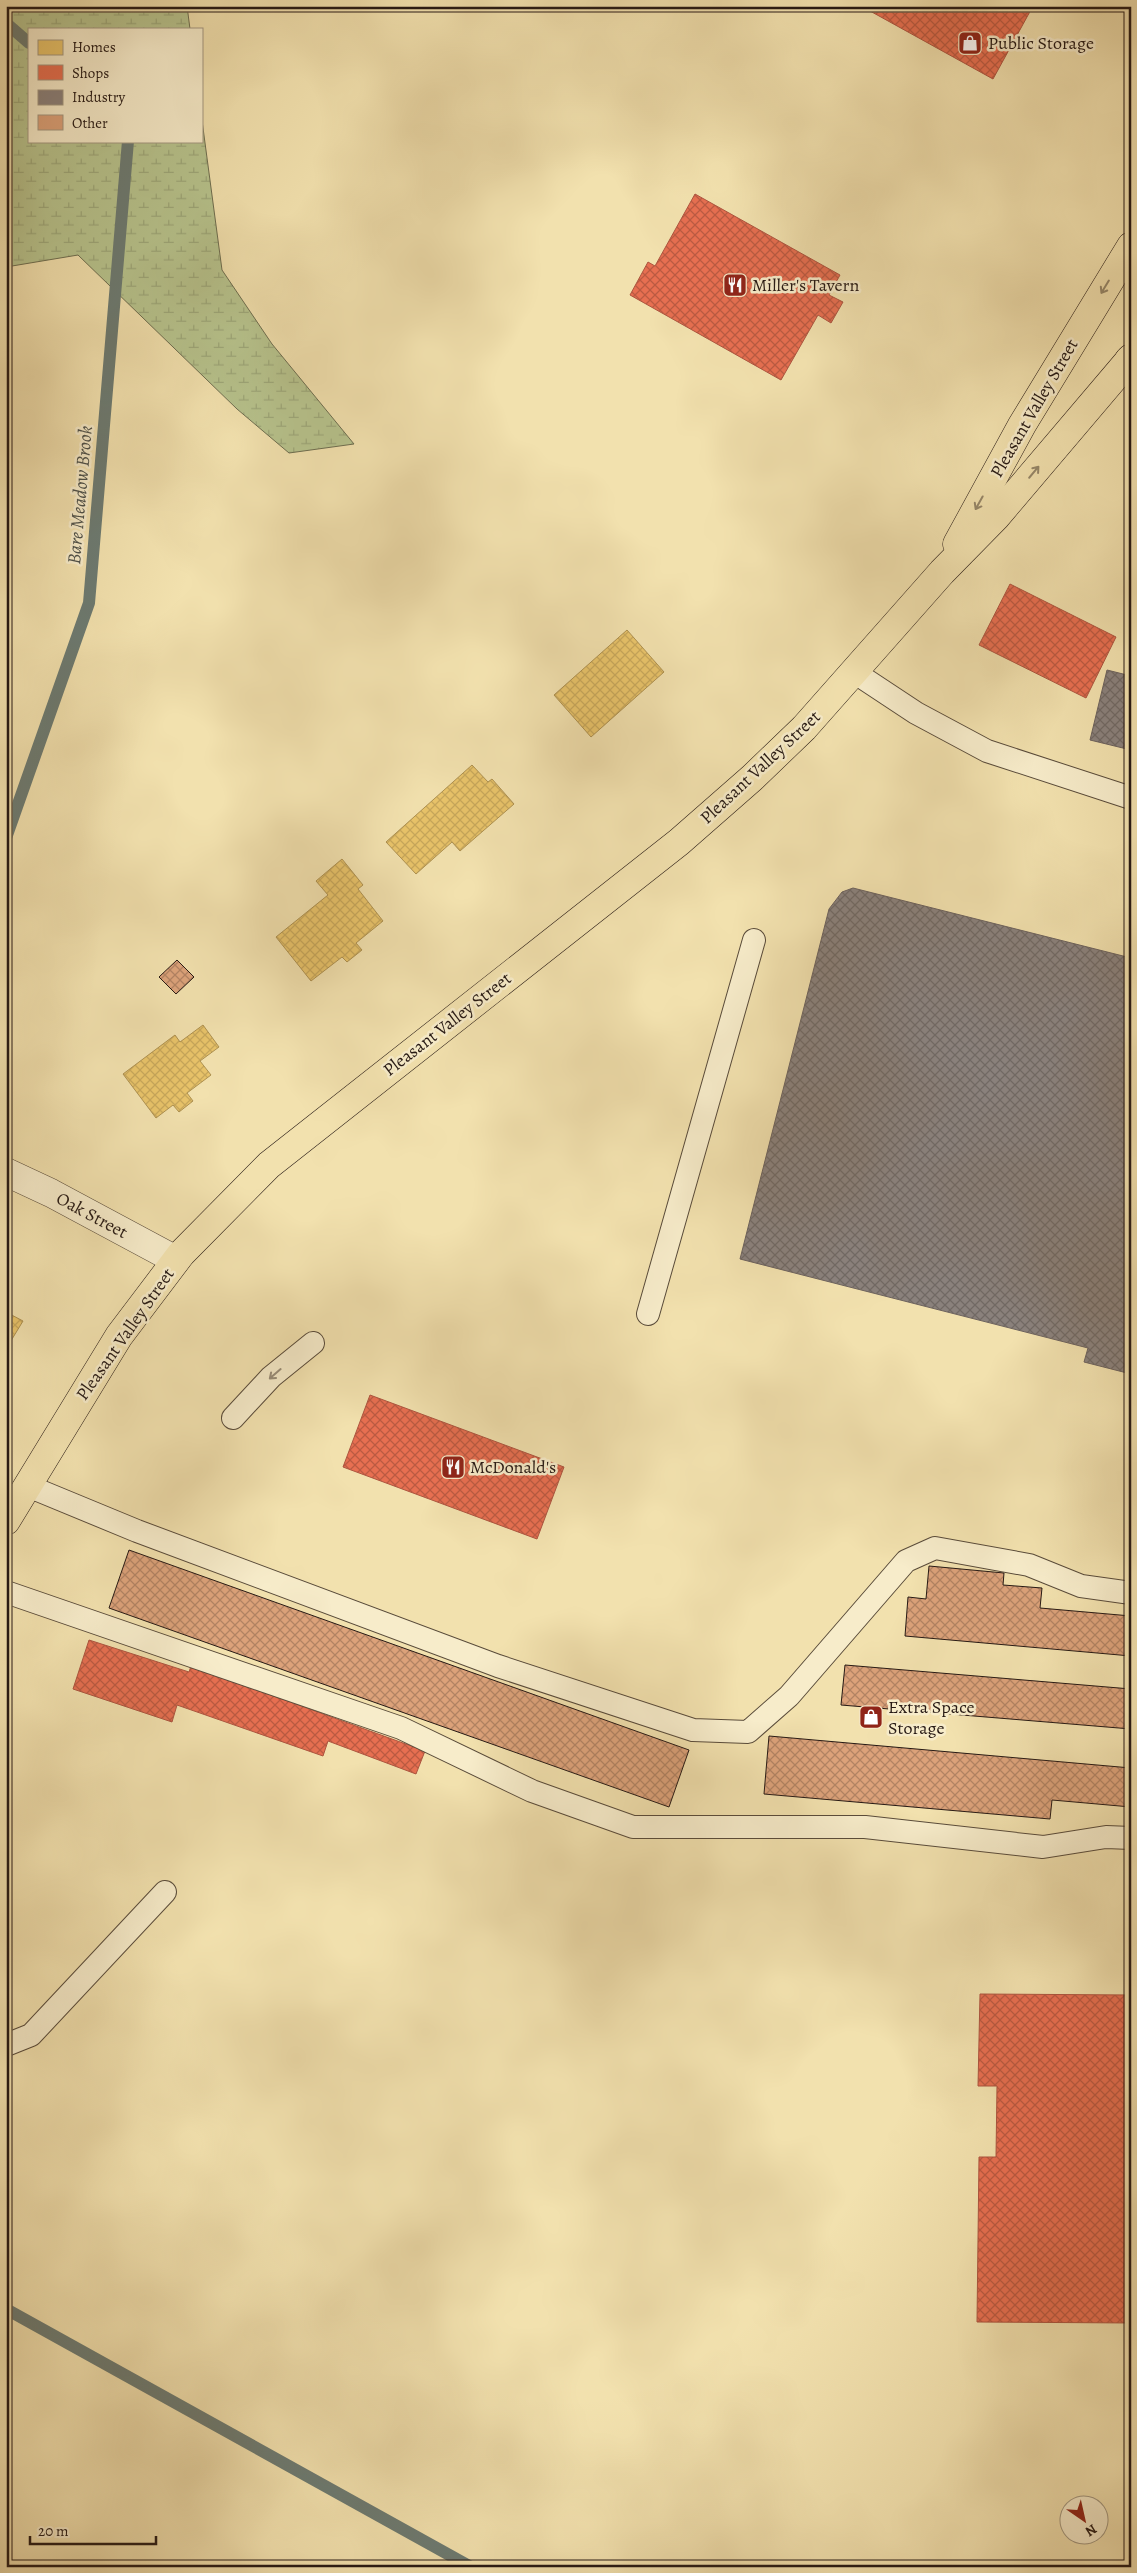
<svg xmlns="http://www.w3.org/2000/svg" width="1137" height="2573" font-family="Alegreya,serif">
<defs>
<pattern id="wetland-marsh" width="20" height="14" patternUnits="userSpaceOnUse" patternTransform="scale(1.25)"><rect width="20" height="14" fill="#b7c38d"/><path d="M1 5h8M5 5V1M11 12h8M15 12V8" fill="none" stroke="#9da779"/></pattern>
<pattern id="homes-cross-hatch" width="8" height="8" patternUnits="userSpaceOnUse" patternTransform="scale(1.25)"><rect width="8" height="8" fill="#e9c46a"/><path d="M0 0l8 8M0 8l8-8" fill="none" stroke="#c8a85b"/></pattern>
<pattern id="shops-cross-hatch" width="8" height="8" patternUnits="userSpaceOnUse" patternTransform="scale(1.25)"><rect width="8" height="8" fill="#e76f51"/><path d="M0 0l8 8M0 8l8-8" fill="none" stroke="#bb5a42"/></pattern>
<pattern id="industry-cross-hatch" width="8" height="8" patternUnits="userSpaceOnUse" patternTransform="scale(1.25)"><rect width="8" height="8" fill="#8a817c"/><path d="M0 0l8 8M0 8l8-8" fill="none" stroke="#716964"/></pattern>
<pattern id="building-cross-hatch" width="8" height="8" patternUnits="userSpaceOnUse" patternTransform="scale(1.25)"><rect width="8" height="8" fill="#dca27a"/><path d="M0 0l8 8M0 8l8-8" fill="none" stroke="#b28363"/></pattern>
</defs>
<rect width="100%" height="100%" fill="#f2e1ae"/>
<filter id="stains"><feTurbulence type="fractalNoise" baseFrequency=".004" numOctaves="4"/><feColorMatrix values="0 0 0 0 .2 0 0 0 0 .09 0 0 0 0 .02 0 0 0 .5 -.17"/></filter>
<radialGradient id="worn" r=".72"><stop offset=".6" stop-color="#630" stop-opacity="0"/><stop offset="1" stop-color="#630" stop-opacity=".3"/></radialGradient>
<!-- wetland -->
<polygon fill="url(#wetland-marsh)" stroke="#6e6e50" points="6,6 187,6 190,29 29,29 29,141 201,141 201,113 222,270 272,344 354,444 289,453 237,409 78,255 6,267"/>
<!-- homes -->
<g fill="url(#homes-cross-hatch)" stroke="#ae9150">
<polygon points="627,630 664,672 591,737 554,695"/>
<polygon points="472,765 488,782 492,779 514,804 460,851 452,842 416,874 386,842"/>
<polygon points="342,859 363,885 358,889 383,921 356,943 362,950 347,962 342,957 311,981 276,937 328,895 316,881"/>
<polygon points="203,1025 219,1047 200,1061 211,1075 187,1093 193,1101 179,1112 173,1105 156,1118 123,1074 175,1035 180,1042"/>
<polygon points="6,1312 23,1321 6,1349"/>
</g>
<!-- shops -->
<g fill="url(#shops-cross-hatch)" stroke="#ad553f">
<polygon points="861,6 1033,6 993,79"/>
<polygon points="695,194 840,275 829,295 843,302 831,323 818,315 781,380 630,295 648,262 655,266"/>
<polygon points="1010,584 1116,637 1086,698 979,645"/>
<polygon points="370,1395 564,1467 537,1539 343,1467"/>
<polygon points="89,1640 189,1672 191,1666 425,1751 416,1774 328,1741 323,1756 177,1705 172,1722 73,1689"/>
<polygon points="980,1994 1131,1995 1131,2323 977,2322 979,2157 996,2157 997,2086 978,2086"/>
</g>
<!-- industry -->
<g fill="url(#industry-cross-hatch)" stroke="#6c625d">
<polygon points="1107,670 1131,676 1131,750 1090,740"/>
<polygon points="853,888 1131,958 1131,1374 1084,1362 1088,1348 740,1259 829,909 842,892"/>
</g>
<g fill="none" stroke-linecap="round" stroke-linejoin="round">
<!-- stream -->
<g stroke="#6d7b72" stroke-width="12">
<polyline points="6,23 29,43"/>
<polyline points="6,838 89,603 128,141"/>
<polyline points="6,2309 471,2567"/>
</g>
</g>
<!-- building -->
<g fill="url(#building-cross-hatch)" stroke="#261914">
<polygon points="177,960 194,977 176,994 159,977"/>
<polygon points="129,1550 689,1750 669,1807 109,1608"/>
<polygon points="929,1566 1004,1573 1003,1585 1042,1588 1040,1608 1131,1616 1131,1656 905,1636 908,1597 926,1599"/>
<polygon points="845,1665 1131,1689 1131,1729 841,1705"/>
<polygon points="769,1736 1131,1768 1131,1807 1052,1800 1050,1819 764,1794"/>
</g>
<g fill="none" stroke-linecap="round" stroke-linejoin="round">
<!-- service casing -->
<g stroke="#594b3a" stroke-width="24">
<g id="service">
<polyline points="854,672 916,713 987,751 1131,798"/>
<polyline points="648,1314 754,940"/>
<polyline points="233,1418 271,1377 313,1343"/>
<polyline points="28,1486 137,1531 498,1666 693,1730 748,1732 789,1696 906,1561 935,1548 1029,1565 1081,1586 1131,1593"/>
<polyline points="6,1592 401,1728 532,1791 633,1827 865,1827 1043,1847 1106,1837 1131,1838"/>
<polyline points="6,2045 31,2035 165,1892"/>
</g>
</g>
<!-- minor casing -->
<g stroke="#594b3a" stroke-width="29">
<polyline id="minor" points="6,1172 51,1193 176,1260"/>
</g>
<!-- primary casing -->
<g stroke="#261914" stroke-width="29">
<g id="primary">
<polyline points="957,544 1022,425 1131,246"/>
<polyline points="6,1521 119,1336 181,1254 269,1165 679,842 752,778 804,728 942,572 996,517 1131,358"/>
</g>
</g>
<!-- motorway casing -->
<g stroke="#261914" stroke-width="29">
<polyline id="motorway" points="1129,360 1131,359"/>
</g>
<!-- service -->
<use href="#service" stroke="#f7ecca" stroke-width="22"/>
<!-- minor -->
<use href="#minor" stroke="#f7ecca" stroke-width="28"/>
<!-- primary -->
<use href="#primary" stroke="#f2e1ae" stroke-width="28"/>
<!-- motorway -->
<use href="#motorway" stroke="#f2e1ae" stroke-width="28"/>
</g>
<!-- one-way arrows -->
<defs><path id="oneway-shaft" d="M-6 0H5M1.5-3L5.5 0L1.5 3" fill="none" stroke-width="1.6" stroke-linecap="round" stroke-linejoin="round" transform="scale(1.25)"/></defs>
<g stroke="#968769">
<use href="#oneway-shaft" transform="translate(1105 287) rotate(121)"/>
<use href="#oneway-shaft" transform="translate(1034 472) rotate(-50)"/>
<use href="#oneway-shaft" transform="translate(979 503) rotate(119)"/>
</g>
<use stroke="#998d78" href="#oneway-shaft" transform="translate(275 1374) rotate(139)"/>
<!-- icons -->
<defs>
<g id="shop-square" transform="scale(1.25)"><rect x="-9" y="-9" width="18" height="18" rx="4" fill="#8f2418" stroke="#f7ecca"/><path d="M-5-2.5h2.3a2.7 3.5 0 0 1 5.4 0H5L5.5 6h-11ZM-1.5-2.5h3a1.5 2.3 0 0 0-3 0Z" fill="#fff"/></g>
<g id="restaurant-square" transform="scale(1.25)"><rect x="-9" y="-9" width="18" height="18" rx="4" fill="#8f2418" stroke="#f7ecca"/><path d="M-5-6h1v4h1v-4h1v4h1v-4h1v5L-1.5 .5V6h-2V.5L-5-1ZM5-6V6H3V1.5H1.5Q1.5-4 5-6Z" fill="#fff"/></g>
</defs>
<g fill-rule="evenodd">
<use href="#shop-square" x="970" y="43"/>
<use href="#restaurant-square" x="735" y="285"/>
<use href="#restaurant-square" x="453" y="1467"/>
<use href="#shop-square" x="871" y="1717"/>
</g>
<g text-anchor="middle" stroke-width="5" stroke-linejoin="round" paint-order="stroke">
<!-- poi labels -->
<g font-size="18" fill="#261914" stroke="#f7ecca" text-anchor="start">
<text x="988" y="49">Public Storage</text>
<text x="752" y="291">Miller's Tavern</text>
<text x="470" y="1473">McDonald's</text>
<text x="888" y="1713">Extra Space<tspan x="888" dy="21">Storage</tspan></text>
</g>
<!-- street labels -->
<g font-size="18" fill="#261914" stroke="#f7ecca">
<text transform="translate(1034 408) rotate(-60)" y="6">Pleasant Valley Street</text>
<text transform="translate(760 767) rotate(-43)" y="6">Pleasant Valley Street</text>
<text transform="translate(447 1024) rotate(-38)" y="6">Pleasant Valley Street</text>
<text transform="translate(92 1215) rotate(28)" y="6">Oak Street</text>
<text transform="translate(125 1334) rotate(-55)" y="6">Pleasant Valley Street</text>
</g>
<!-- water labels -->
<g font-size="19" font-style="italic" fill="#4f524b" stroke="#f7ecca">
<text transform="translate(79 495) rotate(-85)" y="7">Bare Meadow Brook</text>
</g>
</g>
<!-- margin -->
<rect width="1137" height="2573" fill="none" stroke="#f2e1ae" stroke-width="25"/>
<rect x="8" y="8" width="1122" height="2558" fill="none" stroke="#261914" stroke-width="2.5"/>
<rect x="12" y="12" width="1112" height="2548" fill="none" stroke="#261914"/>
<!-- legend -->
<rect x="28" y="28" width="175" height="115" fill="#f7ecca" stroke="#a39881"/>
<rect x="38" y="40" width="25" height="15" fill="#e9c46a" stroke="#a39881"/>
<text x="72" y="52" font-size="15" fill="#261914">Homes</text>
<rect x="38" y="65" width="25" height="15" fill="#e76f51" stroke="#a39881"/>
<text x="72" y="78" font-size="15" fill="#261914">Shops</text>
<rect x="38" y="90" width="25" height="15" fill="#8a817c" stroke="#a39881"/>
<text x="72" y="102" font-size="15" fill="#261914">Industry</text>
<rect x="38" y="115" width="25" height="15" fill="#dca27a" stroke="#a39881"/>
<text x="72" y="128" font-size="15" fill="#261914">Other</text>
<!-- north arrow -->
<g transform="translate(1084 2520) rotate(146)"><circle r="24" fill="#f7ecca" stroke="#a39881"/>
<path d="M0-4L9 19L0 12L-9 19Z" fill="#8f2418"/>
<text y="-8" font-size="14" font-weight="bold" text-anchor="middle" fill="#261914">N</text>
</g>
<!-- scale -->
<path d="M30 2536v8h126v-8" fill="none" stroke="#261914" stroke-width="2.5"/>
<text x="38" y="2536" font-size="15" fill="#261914" stroke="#f7ecca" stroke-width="4" paint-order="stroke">20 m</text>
<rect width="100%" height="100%" filter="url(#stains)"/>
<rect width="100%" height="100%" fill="url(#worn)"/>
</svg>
